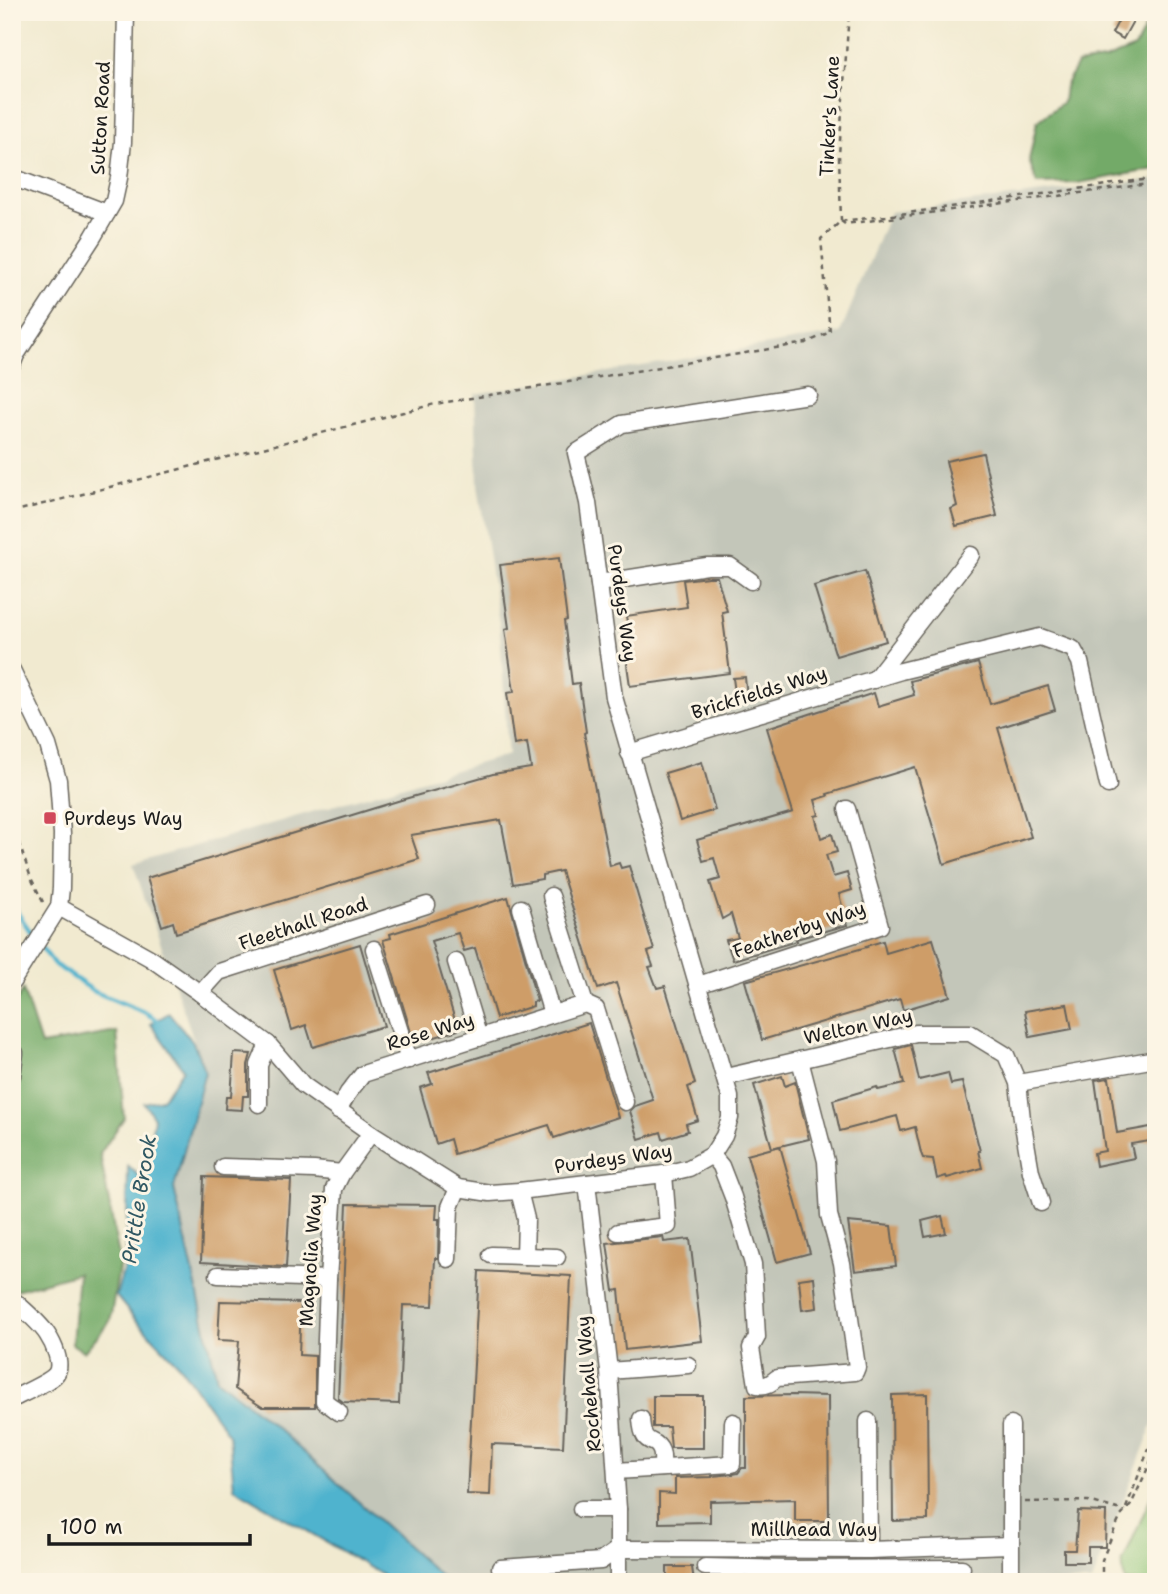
<svg xmlns="http://www.w3.org/2000/svg" width="1168" height="1594" font-family="'Shantell Sans',sans-serif">
<rect width="100%" height="100%" fill="#fcf5e5"/>
<filter id="ink" filterUnits="userSpaceOnUse"><feTurbulence type="fractalNoise" baseFrequency=".0143" numOctaves="2"/><feDisplacementMap in="SourceGraphic" scale="14" xChannelSelector="R" yChannelSelector="G"/><feConvolveMatrix kernelMatrix="1 2 1 2 8 2 1 2 1" color-interpolation-filters="sRGB"/></filter>
<filter id="wash" filterUnits="userSpaceOnUse"><feTurbulence type="fractalNoise" baseFrequency=".00686" numOctaves="4" result="noise"/><feDisplacementMap in="SourceGraphic" scale="28" xChannelSelector="R" yChannelSelector="G"/><feGaussianBlur stdDeviation="1.57" result="paint"/><feColorMatrix in="noise" values="0 0 0 0 0 0 0 0 0 0 0 0 0 0 0 0 0 1.4 0 .05"/><feComposite in="paint" operator="in"/></filter>
<g filter="url(#wash)">
<rect width="100%" height="100%" fill="#f1ead0"/>
<!-- industrial -->
<polygon fill="#c3c6b9" points="1156,179 1154,310 1156,315 1156,1416 1092,1582 447,1582 217,1379 174,1188 205,1072 133,864 508,755 500,629 478,485 475,394 840,333 890,212"/>
<!-- green -->
<polygon fill="#8fc578" stroke="#56704a" stroke-width="2" points="1156,1485 1156,1582 1125,1582 1122,1564"/>
<!-- forest -->
<g fill="#73aa68" stroke="#486342" stroke-width="2">
<polygon points="1148,12 1156,12 1156,169 1078,183 1037,184 1029,160 1037,122 1063,102 1065,86 1077,64 1104,60 1135,48 1146,27"/>
<polygon points="23,990 41,1045 117,1032 124,1118 100,1154 120,1262 110,1321 84,1352 72,1344 78,1273 16,1290 12,1282 12,1008"/>
</g>
<!-- water -->
<polygon fill="#4fb3ce" stroke="#366875" stroke-width="2" points="169,1013 193,1042 205,1072 174,1188 217,1379 277,1428 447,1582 385,1582 382,1575 234,1488 229,1435 179,1365 134,1318 116,1296 126,1260 128,1166 144,1180 154,1118 144,1103 162,1099 183,1069 151,1024"/>
<g fill="none" stroke-linecap="round" stroke-linejoin="round">
<!-- stream -->
<g stroke="#4fb3ce" stroke-width="4.5">
<polyline points="12,898 17,912 34,937"/>
<polyline points="39,944 54,964 95,992 144,1012 162,1023"/>
</g>
</g>
<g id="blocks">
<!-- building -->
<g fill="#ce9d67">
<polygon points="1123,12 1138,12 1123,39 1112,33"/>
<polygon points="983,453 997,516 956,526 951,509 957,506 946,461"/>
<polygon points="559,558 567,620 564,621 572,684 579,683 586,732 584,733 610,866 619,863 621,868 629,866 654,950 648,952 653,966 649,967 657,988 665,986 695,1084 688,1087 698,1120 686,1124 688,1131 663,1139 661,1132 639,1139 630,1111 635,1106 653,1100 616,983 598,989 561,871 542,875 542,879 513,884 501,820 411,835 419,859 176,933 173,922 162,926 147,878 401,800 493,774 531,768 527,743 514,745 507,693 514,692 505,629 509,628 500,565"/>
<polygon points="865,571 886,641 836,656 814,586"/>
<polygon points="708,577 717,577 727,611 722,612 730,673 630,686 623,636 629,635 626,616 687,607 683,580"/>
<polygon points="978,663 990,704 1048,686 1055,710 998,728 1031,837 944,864 915,767 827,794 828,796 815,800 819,815 815,816 821,838 832,834 837,852 826,855 833,877 847,873 852,890 839,894 847,925 796,939 797,941 733,960 726,940 738,938 731,914 722,919 710,882 720,879 714,858 703,861 697,840 793,812 767,728 874,693 878,706 914,695 910,681"/>
<polygon points="745,677 747,698 736,700 733,678"/>
<polygon points="702,762 715,810 680,821 665,773"/>
<polygon points="508,897 537,1001 533,1002 533,1006 496,1018 475,948 464,951 458,933 431,941 458,1030 422,1041 421,1037 413,1039 383,940 391,938 390,934"/>
<polygon points="933,939 950,996 903,1010 900,999 762,1040 745,981 867,947 866,946 883,941 886,953"/>
<polygon points="360,944 384,1026 313,1047 306,1025 292,1030 274,970"/>
<polygon points="1067,1004 1072,1029 1030,1037 1025,1011"/>
<polygon points="589,1023 618,1117 554,1138 549,1125 454,1154 450,1139 436,1144 420,1088 432,1084 428,1073"/>
<polygon points="911,1045 919,1080 948,1073 951,1084 962,1082 980,1151 978,1151 982,1168 947,1178 946,1176 937,1179 933,1159 923,1158 921,1153 915,1127 901,1131 897,1116 840,1131 833,1100 877,1087 878,1090 904,1084 895,1049"/>
<polygon points="234,1053 251,1054 248,1065 248,1096 243,1096 242,1110 225,1109 226,1097 231,1097"/>
<polygon points="782,1076 785,1086 795,1082 809,1139 772,1148 754,1085"/>
<polygon points="1109,1078 1117,1133 1156,1126 1156,1140 1131,1144 1134,1158 1096,1166 1094,1153 1105,1151 1095,1080"/>
<polygon points="780,1146 810,1253 777,1262 747,1155"/>
<polygon points="204,1177 291,1180 286,1267 201,1262"/>
<polygon points="347,1204 437,1205 436,1219 439,1219 438,1258 435,1258 433,1306 403,1305 399,1404 343,1402 338,1398"/>
<polygon points="942,1216 946,1233 925,1237 922,1221"/>
<polygon points="848,1222 891,1226 896,1266 855,1271"/>
<polygon points="663,1237 664,1242 690,1239 702,1341 625,1350 619,1290 614,1291 607,1243"/>
<polygon points="479,1271 571,1276 563,1447 492,1444 490,1495 467,1494"/>
<polygon points="814,1277 817,1308 802,1310 799,1279"/>
<polygon points="220,1301 301,1303 299,1355 315,1356 315,1407 262,1407 235,1389 239,1341 218,1340"/>
<polygon points="927,1394 928,1520 893,1521 892,1395"/>
<polygon points="793,1395 828,1396 829,1521 795,1521 795,1499 710,1501 710,1522 659,1523 659,1493 675,1494 675,1478 712,1477 712,1476 733,1474 738,1473 742,1468 746,1468 746,1396"/>
<polygon points="653,1396 703,1396 703,1448 671,1448 669,1427 653,1427"/>
<polygon points="1078,1511 1106,1512 1105,1547 1088,1547 1088,1562 1064,1562 1064,1550 1075,1550"/>
<polygon points="667,1567 692,1567 694,1582 667,1582"/>
</g>
</g>
</g>
<g filter="url(#ink)">
<use href="#blocks" fill-opacity="0" stroke="#67645b" stroke-width="2"/>
<g fill="none" stroke-linecap="round" stroke-linejoin="round">
<!-- minor casing -->
<g stroke="#67645b" stroke-width="19">
<g id="minor">
<polyline points="12,177 107,213"/>
<polyline points="12,365 16,355 93,237 114,201 119,178 123,142 126,12"/>
<polyline points="599,583 707,566 730,566 751,581"/>
<polyline points="12,670 48,745 58,780 62,834 61,888 59,907 12,982"/>
<polyline points="874,680 971,555"/>
<polyline points="629,753 901,671 1040,637 1073,649 1080,662 1108,785"/>
<polyline points="551,896 585,1004"/>
<polyline points="59,907 150,958 200,993 268,1044 303,1085 371,1133 458,1188 490,1193 519,1191 664,1174 689,1168 712,1155 724,1136 730,1118 730,1097 614,697 588,503 576,453 622,424 808,395"/>
<polyline points="521,908 552,1014"/>
<polyline points="374,949 409,1060"/>
<polyline points="456,962 479,1038"/>
<polyline points="698,985 880,926 847,809"/>
<polyline points="200,993 219,972 427,905"/>
<polyline points="12,1048 15,1053 12,1076"/>
<polyline points="726,1077 916,1033 970,1033 1006,1055 1018,1083 1022,1119 1031,1172 1041,1203"/>
<polyline points="1018,1083 1156,1059"/>
<polyline points="259,1104 259,1065 268,1044"/>
<polyline points="338,1111 348,1093 363,1074 585,1004 596,1009 625,1102"/>
<path d="M 712,1155 L 721,1166 L 733,1197 L 753,1264 L 757,1337 L 751,1348 L 757,1385 C 766,1387 771,1383 777,1378 L 855,1372 L 857,1367 L 842,1263 L 829,1215 L 826,1161 L 800,1060"/>
<polyline points="223,1167 314,1170 342,1173"/>
<polyline points="587,1183 609,1371 618,1509 618,1582"/>
<polyline points="519,1191 526,1219 525,1256"/>
<polyline points="618,1232 668,1226 664,1174"/>
<polyline points="491,1255 557,1257"/>
<polyline points="448,1259 450,1207 458,1188"/>
<polyline points="218,1275 328,1279"/>
<path d="M 12,1299 C 23,1309 39,1322 47,1334 C 53,1343 64,1365 55,1375 C 49,1382 22,1394 12,1399"/>
<polyline points="609,1371 688,1365"/>
<polyline points="339,1412 324,1401 328,1279 334,1189 342,1173 371,1133"/>
<path d="M 641,1419 C 643,1450 655,1435 661,1451 C 663,1456 662,1463 662,1468"/>
<polyline points="868,1421 869,1550"/>
<polyline points="1011,1425 1011,1582"/>
<polyline points="616,1471 732,1464 733,1422"/>
<polyline points="581,1509 618,1509"/>
<polyline points="618,1549 869,1550 1010,1545"/>
<polyline points="705,1567 791,1569 962,1568"/>
<polyline points="500,1568 601,1561 618,1549"/>
</g>
</g>
<!-- path -->
<g stroke="#67645b" stroke-width="2.5" stroke-dasharray="5 5" stroke-linecap="butt">
<polyline points="841,221 845,224 1156,183"/>
<polyline points="841,221 839,155 849,12"/>
<polyline points="12,512 435,404 806,343 830,332 821,239 841,221 886,216 1156,178"/>
<polyline points="12,823 31,878 43,902"/>
<polyline points="1025,1502 1088,1501 1125,1511"/>
<polyline points="1126,1508 1156,1430"/>
<polyline points="1102,1582 1102,1560 1113,1533 1121,1516 1131,1505 1156,1450"/>
</g>
<!-- minor -->
<use href="#minor" stroke="#fff" stroke-width="16"/>
</g>
</g>
<!-- markers -->
<rect fill="#d1495b" stroke="#fcf5e5" stroke-width="2.5" x="43" y="811" width="14" height="14" rx="3.5"/>
<g text-anchor="middle" stroke-width="6" stroke-linejoin="round" paint-order="stroke">
<!-- street labels -->
<g font-size="19" fill="#1c1c1c" stroke="#fcf5e5">
<text transform="translate(829 116) rotate(-87)" y="7">Tinker's Lane</text>
<text transform="translate(100 118) rotate(-87)" y="7">Sutton Road</text>
<text transform="translate(623 603) rotate(82)" y="7">Purdeys Way</text>
<text transform="translate(759 692) rotate(-17)" y="7">Brickfields Way</text>
<text transform="translate(303 923) rotate(-18)" y="7">Fleethall Road</text>
<text transform="translate(799 929) rotate(-19)" y="7">Featherby Way</text>
<text transform="translate(858 1026) rotate(-12)" y="7">Welton Way</text>
<text transform="translate(430 1031) rotate(-17)" y="7">Rose Way</text>
<text transform="translate(613 1158) rotate(-8)" y="7">Purdeys Way</text>
<text transform="translate(310 1260) rotate(-86)" y="7">Magnolia Way</text>
<text transform="translate(588 1384) rotate(-95)" y="7">Rochehall Way</text>
<text x="814" y="1536">Millhead Way</text>
</g>
<!-- poi labels -->
<g font-size="19" fill="#1c1c1c" stroke="#fcf5e5" text-anchor="start">
<text x="64" y="825">Purdeys Way</text>
</g>
<!-- water labels -->
<g font-size="21" font-style="italic" fill="#305863" stroke="#fcf5e5">
<text transform="translate(139 1199) rotate(-81)" y="7">Prittle Brook</text>
</g>
</g>
<!-- margin -->
<rect width="1168" height="1594" fill="none" stroke="#fcf5e5" stroke-width="42"/>
<!-- scale -->
<path d="M49 1534v10h201v-10" fill="none" stroke="#1c1c1c" stroke-width="3.5"/>
<text x="60" y="1534" font-size="21" fill="#1c1c1c" stroke="#fcf5e5" stroke-width="5" paint-order="stroke">100 m</text>
</svg>
